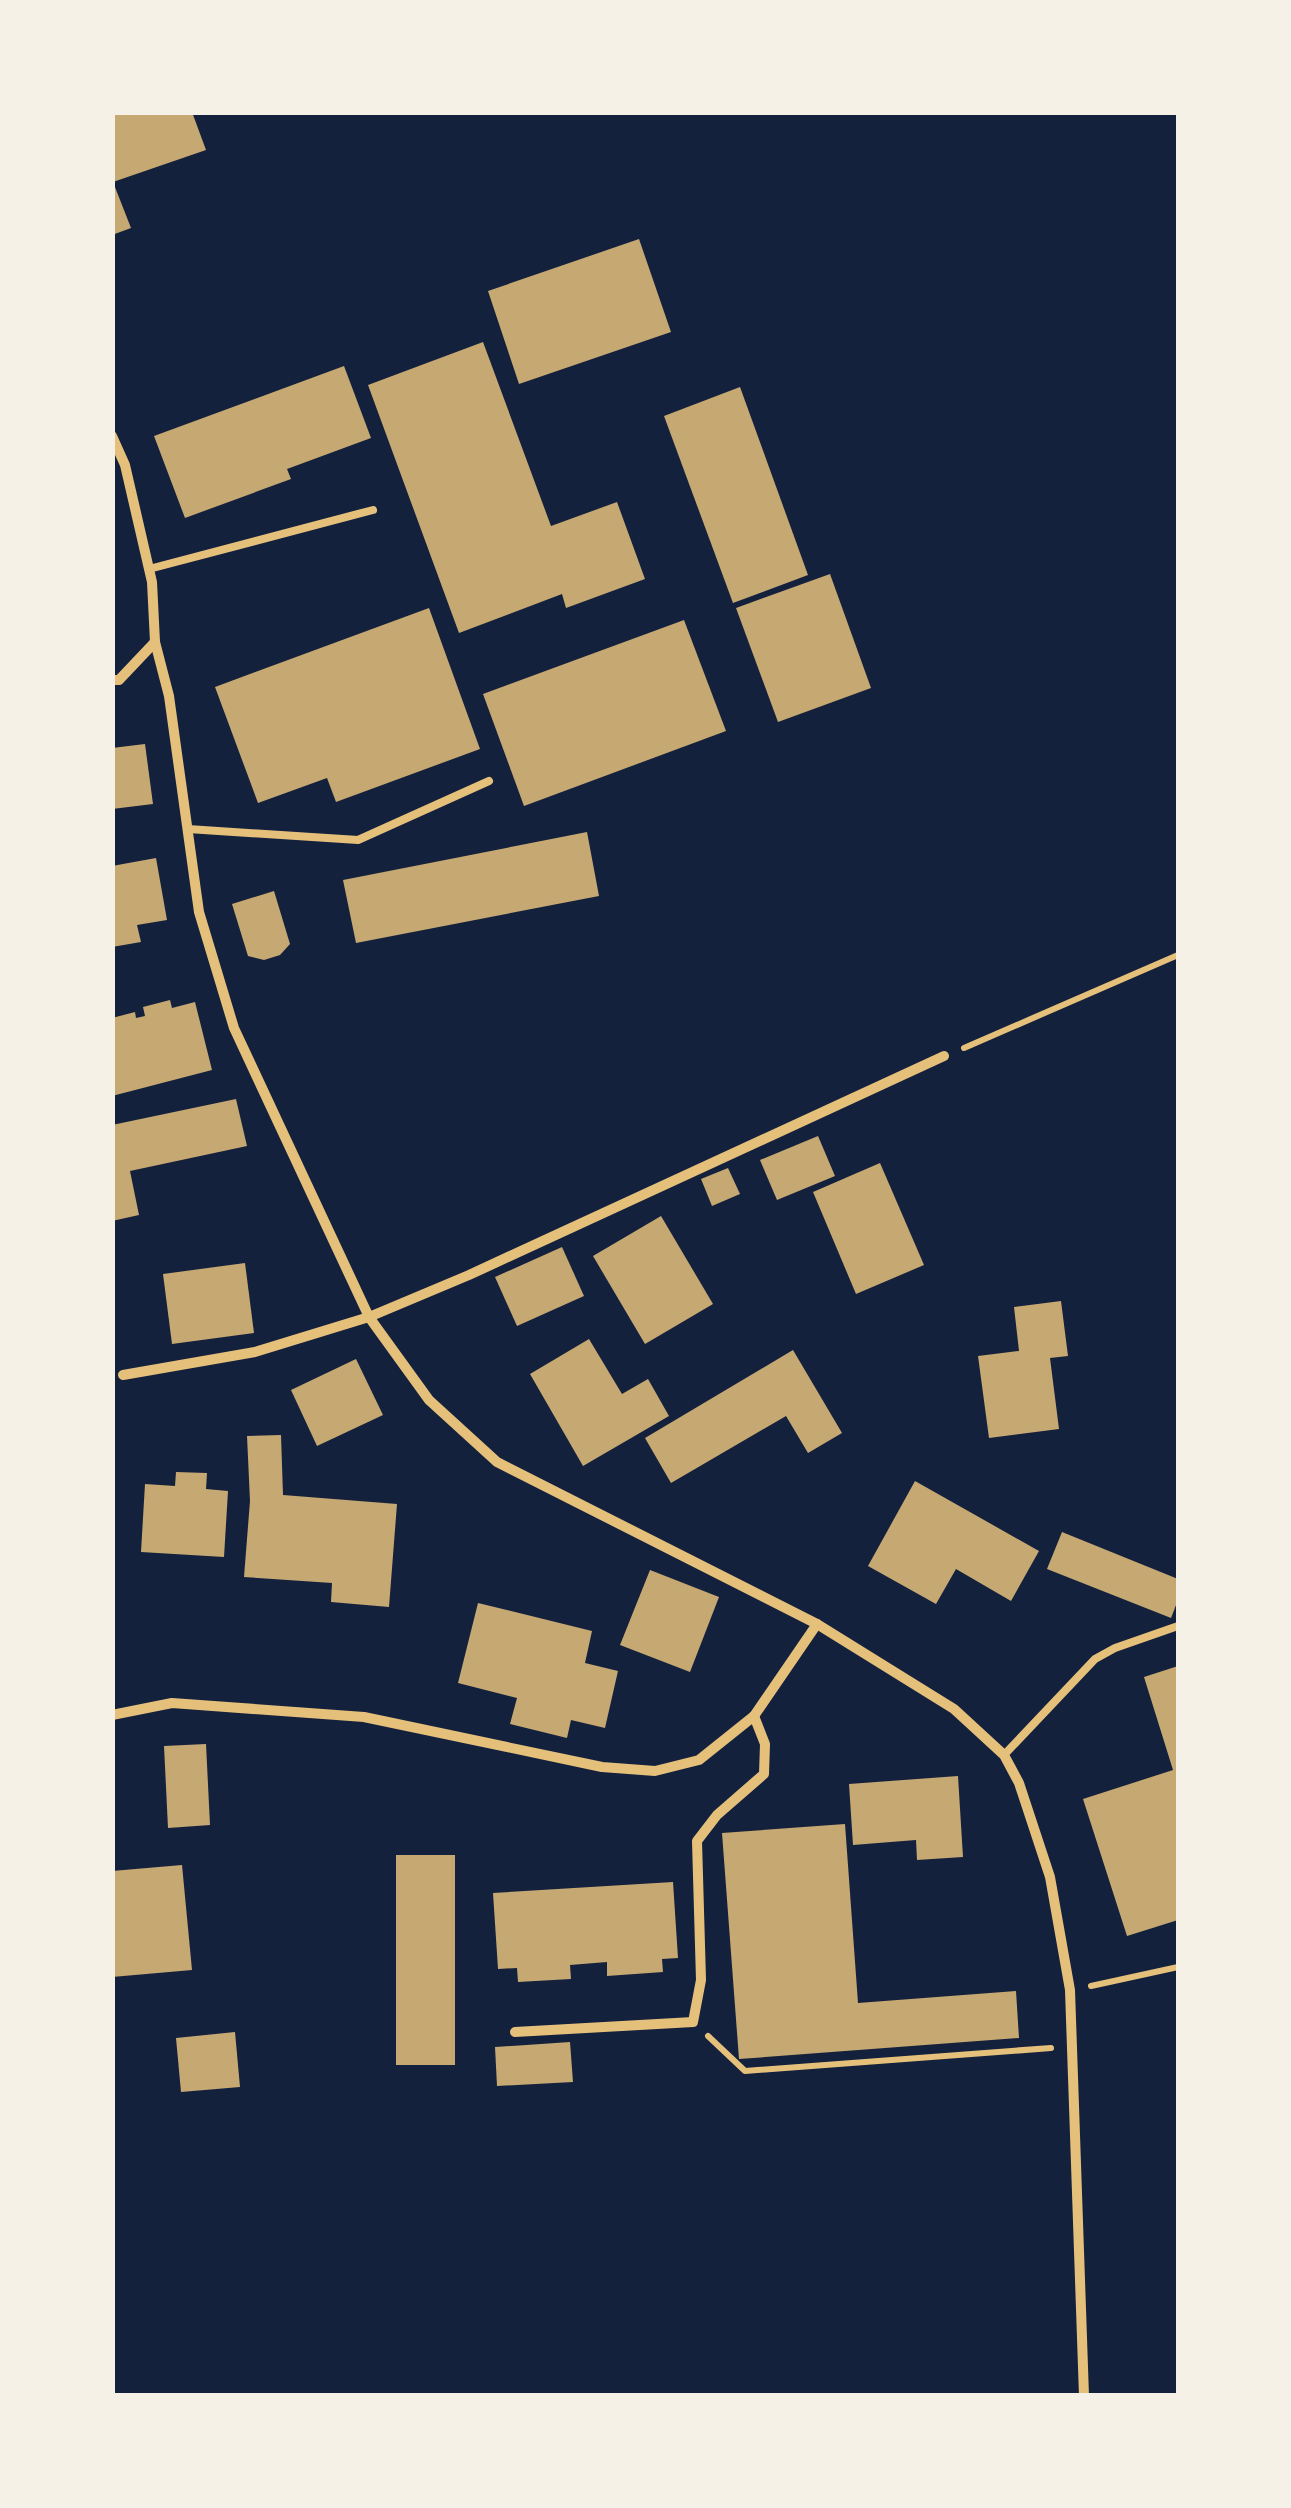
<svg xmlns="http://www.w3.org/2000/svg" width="1291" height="2508" font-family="'Roboto Serif',serif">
<rect width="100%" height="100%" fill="#14213d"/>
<!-- building -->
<g fill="#c6a872">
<polygon points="112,112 192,112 206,150 113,182 131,228 112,235"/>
<polygon points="639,239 671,332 519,384 488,291"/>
<polygon points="483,342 551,526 617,502 645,579 566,608 562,594 459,633 368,385"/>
<polygon points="344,366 371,438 287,469 291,479 185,518 154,436"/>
<polygon points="740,387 808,575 733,603 664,416"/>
<polygon points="830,574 871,688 778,722 736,608"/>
<polygon points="429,608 480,749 336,802 327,778 258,803 215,687"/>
<polygon points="684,620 726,731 524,806 483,694"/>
<polygon points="145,744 153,804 112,809 112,748"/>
<polygon points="587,832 599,896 356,943 343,880"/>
<polygon points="156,858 167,920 137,925 141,942 112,947 112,866"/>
<polygon points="274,891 290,944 280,955 264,960 248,956 232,904"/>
<polygon points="170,1000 172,1008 195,1002 212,1070 112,1096 112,1018 135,1012 136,1018 145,1016 143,1007"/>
<polygon points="236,1099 247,1146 130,1171 139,1215 112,1221 112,1125"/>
<polygon points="818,1136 835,1176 777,1200 760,1160"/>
<polygon points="880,1163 924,1265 856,1294 813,1192"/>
<polygon points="728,1168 740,1194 712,1206 701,1179"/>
<polygon points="661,1216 713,1304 645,1344 593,1256"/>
<polygon points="562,1247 584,1296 517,1326 495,1277"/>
<polygon points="245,1263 254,1333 172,1344 163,1274"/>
<polygon points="1061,1301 1068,1356 1050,1358 1059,1429 989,1438 978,1356 1019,1351 1014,1307"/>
<polygon points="589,1339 622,1394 648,1379 669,1416 583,1466 530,1374"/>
<polygon points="793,1350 842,1433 808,1453 786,1416 671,1483 645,1438"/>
<polygon points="356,1359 383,1415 317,1446 291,1390"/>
<polygon points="281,1435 283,1495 397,1504 389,1607 331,1602 332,1583 244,1577 250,1501 247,1436"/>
<polygon points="176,1472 207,1473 206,1489 228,1491 224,1557 141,1552 145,1484 175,1486"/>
<polygon points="915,1481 1039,1551 1011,1601 956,1569 936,1604 868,1566"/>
<polygon points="1062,1532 1178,1579 1178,1600 1171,1618 1047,1569"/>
<polygon points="650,1570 719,1597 690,1672 620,1645"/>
<polygon points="478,1603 592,1631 585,1663 618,1671 605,1728 571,1720 567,1738 510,1724 517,1698 458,1683"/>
<polygon points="1178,1666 1178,1920 1127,1936 1083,1799 1173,1770 1144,1677"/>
<polygon points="206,1744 210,1825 168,1828 164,1746"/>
<polygon points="958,1776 963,1857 917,1860 916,1840 853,1845 849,1784"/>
<polygon points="845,1824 858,2003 1016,1991 1019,2038 739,2059 722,1833"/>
<rect x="396" y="1855" width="59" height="210"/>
<polygon points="182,1865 192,1970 112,1977 112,1871"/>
<polygon points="673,1882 678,1958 662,1959 663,1972 607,1976 607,1962 570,1965 571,1979 518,1982 517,1968 498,1969 493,1893"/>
<polygon points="235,2032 240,2087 181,2092 176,2038"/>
<polygon points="570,2042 573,2082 497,2086 495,2047"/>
</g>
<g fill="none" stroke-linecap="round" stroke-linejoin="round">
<!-- path -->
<g stroke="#e5c07b" stroke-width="6">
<polyline points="964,1048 1178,955"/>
<polyline points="1091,1986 1178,1967"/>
<polyline points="708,2036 745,2071 1051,2048"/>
</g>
<!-- service -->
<g stroke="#e5c07b" stroke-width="8">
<polyline points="149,569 373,510"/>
<polyline points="188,829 358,840 489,781"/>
<polyline points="1004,1755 1095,1659 1115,1648 1178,1626"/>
</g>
<!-- minor -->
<g stroke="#e5c07b" stroke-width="10">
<polyline points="112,436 125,465 152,582 155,642 169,696 199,912 234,1028 369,1317 429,1400 497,1462 817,1624 954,1709 1004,1755 1019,1783 1050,1877 1070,1990 1084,2396"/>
<polyline points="112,680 119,680 155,642"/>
<polyline points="123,1375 255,1352 369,1317 469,1275 944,1056"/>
<polyline points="112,1715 172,1703 364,1717 602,1767 655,1771 699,1760 754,1716 817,1624"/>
<polyline points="515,2032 693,2022 701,1980 697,1841 717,1815 764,1774 765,1744 754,1716"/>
</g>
</g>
<!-- border -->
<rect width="1291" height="2508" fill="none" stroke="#f6f1e7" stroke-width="230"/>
</svg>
